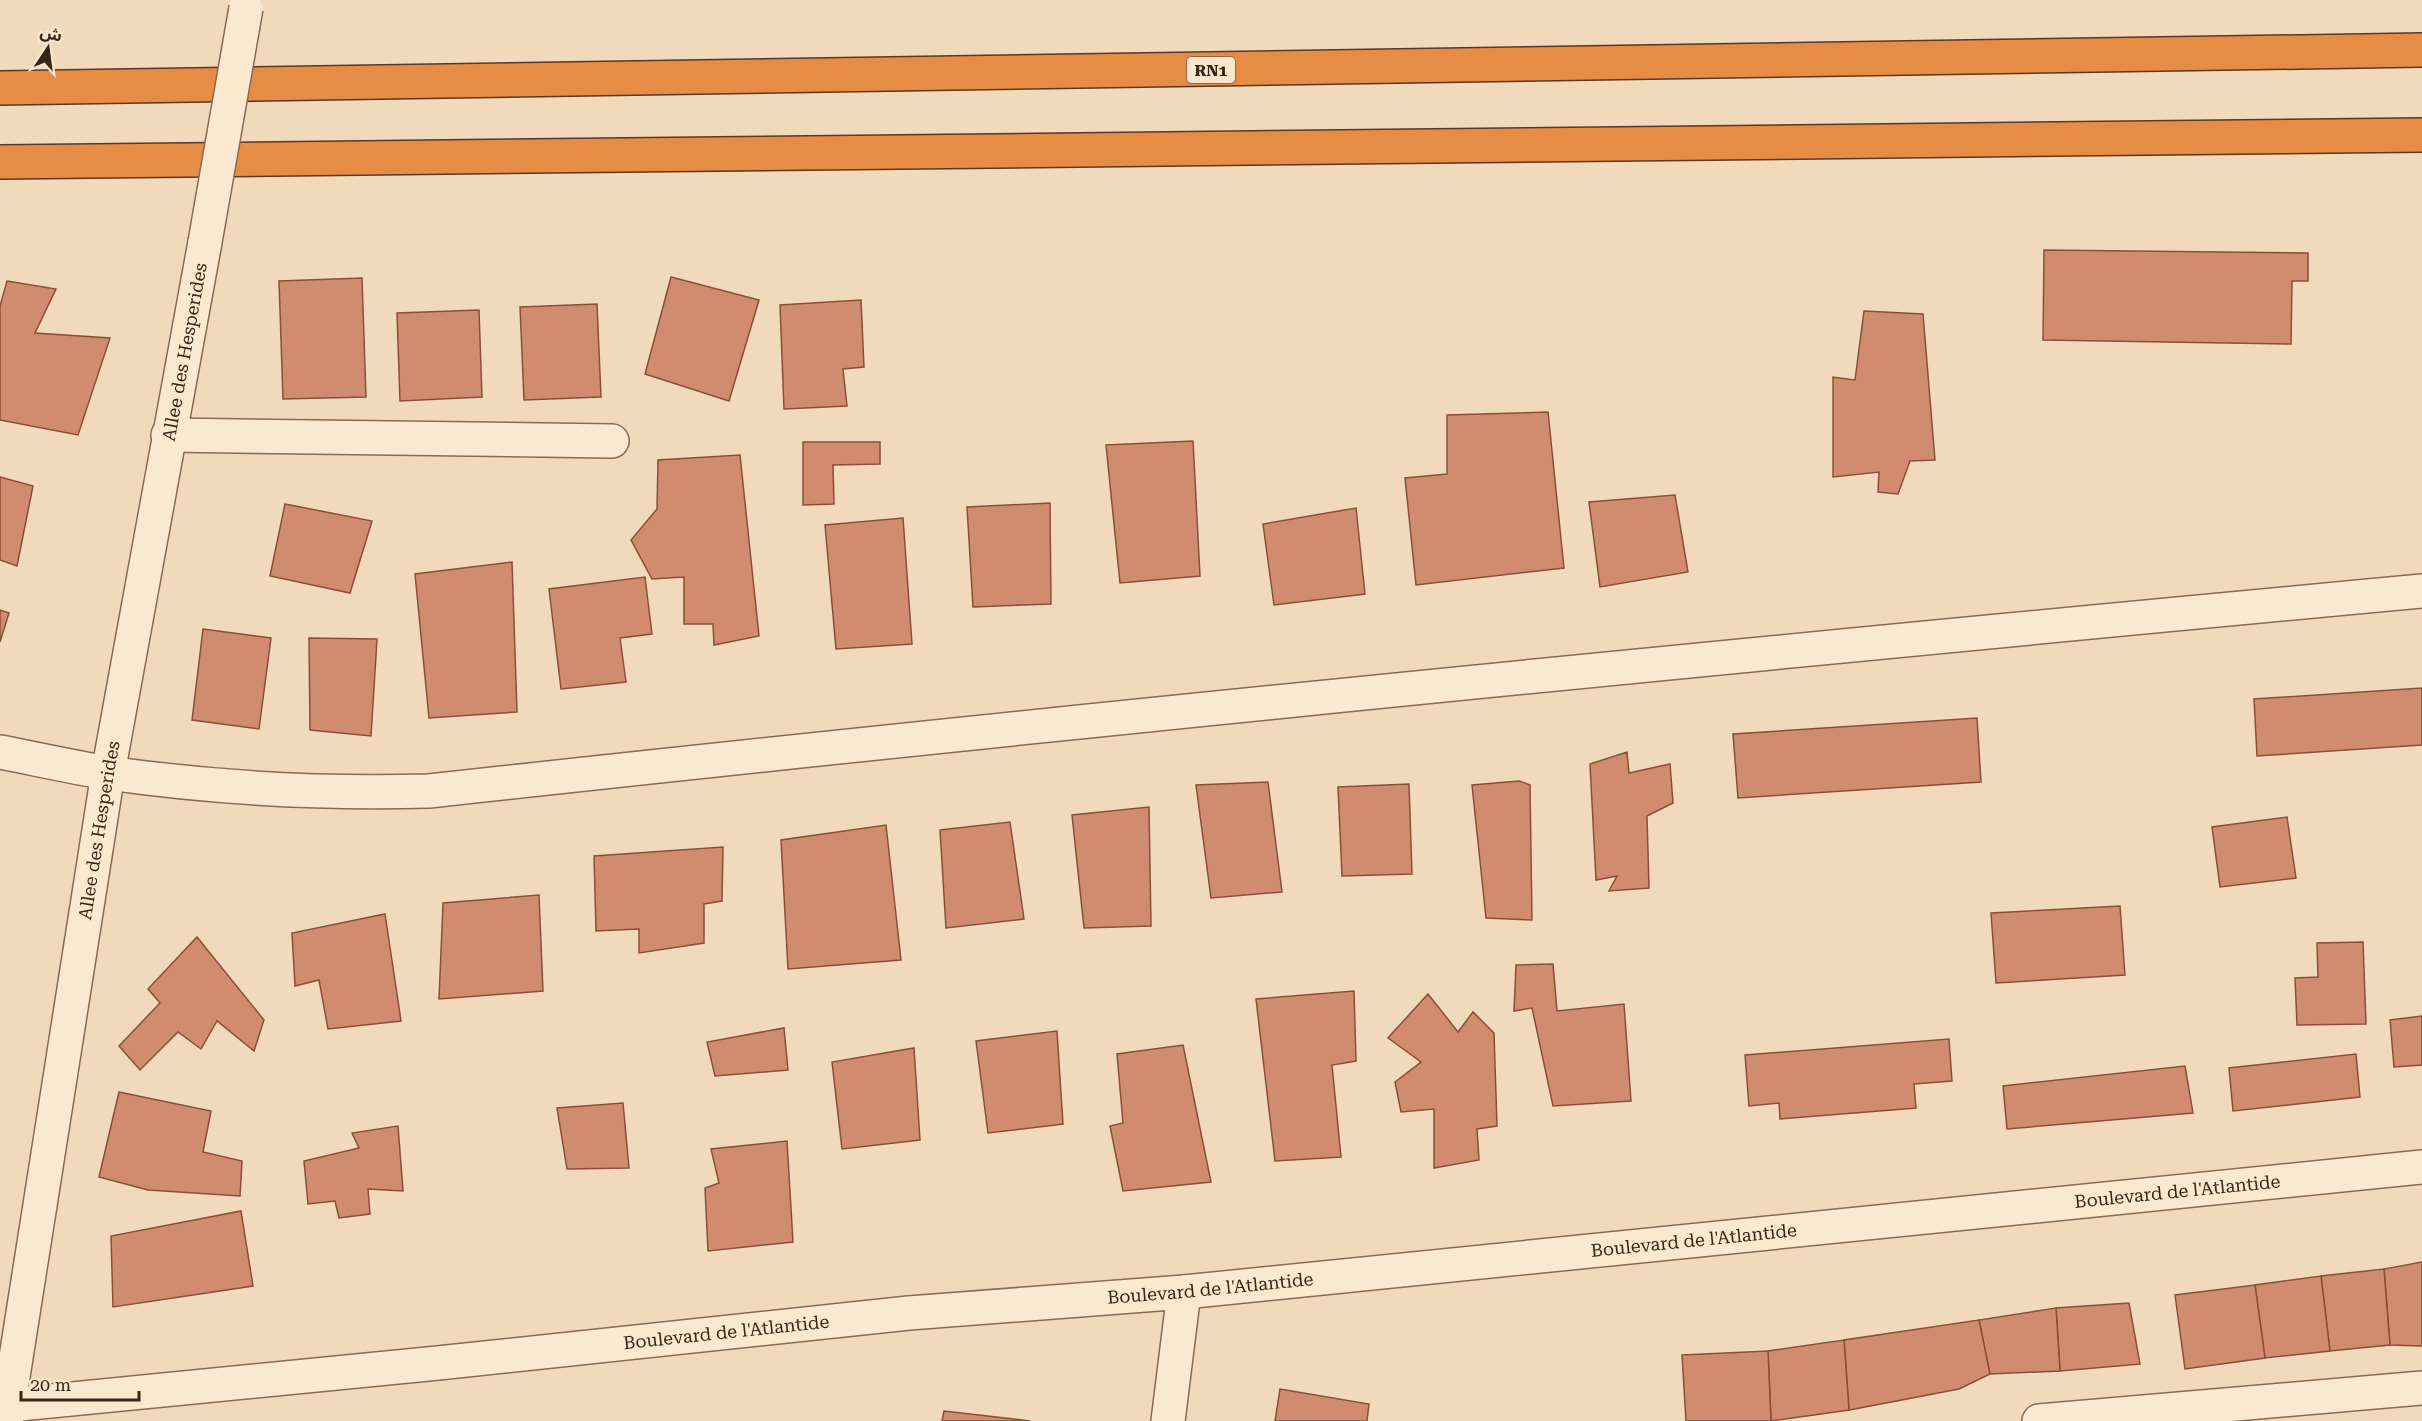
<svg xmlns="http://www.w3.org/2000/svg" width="2422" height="1421" font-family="'Roboto Serif','Noto Sans Arabic',serif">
<rect width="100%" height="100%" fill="#f1dabc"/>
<!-- building -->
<g fill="#d18c6f" stroke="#8a4f39" stroke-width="1.5">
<polygon points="2044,250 2308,253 2308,281 2292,281 2291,344 2043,340"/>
<polygon points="671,277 759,300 729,401 645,374"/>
<polygon points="362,278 366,397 283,399 279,281"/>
<polygon points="7,281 56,289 35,333 110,338 78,435 0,420 0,306"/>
<polygon points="861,300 864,367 843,369 847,406 784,409 780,305"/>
<polygon points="597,304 601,397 524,400 520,307"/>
<polygon points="479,310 482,397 400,401 397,313"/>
<polygon points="1864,311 1923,314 1935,460 1910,461 1898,494 1878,492 1879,472 1833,477 1833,377 1855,380"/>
<polygon points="1548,412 1564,568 1416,585 1405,478 1447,474 1447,415"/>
<polygon points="1193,441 1200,576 1120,583 1106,445"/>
<polygon points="803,442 880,442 880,464 833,465 834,504 803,505"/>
<polygon points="740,455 759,636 714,645 713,624 684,624 684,577 652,579 631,540 657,509 658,460"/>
<polygon points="0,477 33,486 17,566 0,560"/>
<polygon points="1675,495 1688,572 1600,587 1589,502"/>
<polygon points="1050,503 1051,604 973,607 967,507"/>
<polygon points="285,504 372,521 350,593 270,576"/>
<polygon points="1356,508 1365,594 1274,605 1263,524"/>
<polygon points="903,518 912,644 836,649 825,525"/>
<polygon points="512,562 517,712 429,718 415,574"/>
<polygon points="645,577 652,634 620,638 626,682 561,689 549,589"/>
<polygon points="0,610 9,613 0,642"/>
<polygon points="203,629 271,638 259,729 192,720"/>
<polygon points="309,638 377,639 371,736 310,730"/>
<polygon points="2422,688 2422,745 2257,756 2254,699"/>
<polygon points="1977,718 1981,782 1738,798 1733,734"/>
<polygon points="1627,752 1629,773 1670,764 1673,803 1647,816 1649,888 1609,891 1617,876 1596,880 1590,764"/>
<polygon points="1519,781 1530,785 1532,920 1486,918 1472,785"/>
<polygon points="1268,782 1282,892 1211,898 1196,785"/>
<polygon points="1409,784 1412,874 1342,876 1338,787"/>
<polygon points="1149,807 1151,926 1084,928 1072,815"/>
<polygon points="2287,817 2296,878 2220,887 2212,827"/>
<polygon points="1010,822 1024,919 946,928 940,830"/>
<polygon points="886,825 901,960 788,969 781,840"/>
<polygon points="723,847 722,901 704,904 704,943 639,953 639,929 596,931 594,856"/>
<polygon points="539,895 543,991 439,999 443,903"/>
<polygon points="2120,906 2125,975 1996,983 1991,913"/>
<polygon points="385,914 401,1021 328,1029 319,980 295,986 292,933"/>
<polygon points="197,937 264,1020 254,1051 217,1021 201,1049 178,1032 140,1070 119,1046 160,1003 148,989"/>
<polygon points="2363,942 2366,1024 2297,1025 2295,978 2318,977 2317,943"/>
<polygon points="1553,964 1557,1011 1624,1004 1631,1101 1553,1106 1532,1008 1514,1011 1516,965"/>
<polygon points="1354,991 1356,1061 1332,1065 1341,1157 1275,1161 1256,999"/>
<polygon points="1428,994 1458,1032 1473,1012 1494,1033 1497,1126 1477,1129 1479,1160 1434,1168 1434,1109 1401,1112 1395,1082 1421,1062 1388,1038"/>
<polygon points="2422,1016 2422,1065 2394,1067 2390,1020"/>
<polygon points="784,1028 788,1070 715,1076 707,1042"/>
<polygon points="1057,1031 1063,1124 988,1133 976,1041"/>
<polygon points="1949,1039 1952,1081 1914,1084 1916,1108 1780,1119 1779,1103 1749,1106 1745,1055"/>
<polygon points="1183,1045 1211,1182 1123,1191 1110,1126 1123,1123 1117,1054"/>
<polygon points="914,1048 920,1140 842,1149 832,1062"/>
<polygon points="2356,1054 2360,1097 2233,1111 2229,1068"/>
<polygon points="2185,1066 2193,1113 2007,1129 2003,1086"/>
<polygon points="119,1092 211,1111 203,1152 242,1161 240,1196 148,1190 99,1177"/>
<polygon points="623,1103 629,1168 567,1169 557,1108"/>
<polygon points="398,1126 403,1191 368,1189 370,1214 339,1218 335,1201 308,1204 304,1161 359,1148 352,1133"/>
<polygon points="787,1141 793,1242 708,1251 705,1188 719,1183 711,1149"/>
<polygon points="241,1211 253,1286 113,1307 111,1236"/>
<polygon points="2422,1262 2422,1346 2390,1345 2384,1269"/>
<polygon points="2384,1269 2390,1345 2330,1351 2321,1276"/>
<polygon points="2321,1276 2330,1351 2265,1358 2255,1285"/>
<polygon points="2255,1285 2265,1358 2185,1369 2175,1295"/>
<polygon points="2129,1303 2140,1364 2060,1371 2056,1308"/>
<polygon points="2056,1308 2060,1371 1990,1374 1979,1320"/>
<polygon points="1979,1320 1990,1374 1959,1389 1849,1410 1844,1340"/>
<polygon points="1844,1340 1849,1410 1771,1421 1768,1351"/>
<polygon points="1768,1351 1771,1421 1686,1421 1682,1355"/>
<polygon points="1280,1389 1369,1404 1367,1421 1275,1421"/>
<polygon points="944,1411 1030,1421 942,1421"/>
</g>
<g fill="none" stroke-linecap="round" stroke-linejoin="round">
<!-- minor casing -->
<g stroke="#896a54" stroke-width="36">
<g id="minor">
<polyline points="168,435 612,441"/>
<path d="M 0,752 C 36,759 72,767 108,773 C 214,788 322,794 429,791 C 1093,718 1757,653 2422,591"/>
<path id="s1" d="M 0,1406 L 438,1363 L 909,1313 L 1184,1292 L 2422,1167"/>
<path id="s2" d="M 6,1421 L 108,773 L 205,242"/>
<polyline points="1168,1421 1184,1292"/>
<polyline points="2039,1421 2422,1388"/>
</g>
</g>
<!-- highway casing -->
<g stroke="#563929" stroke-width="36">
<g id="highway">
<polyline points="0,88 2422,50"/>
<polyline points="0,162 2422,135"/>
</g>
</g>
<!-- minor -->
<use href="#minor" stroke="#fbe9cf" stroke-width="33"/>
<!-- highway -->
<use href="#highway" stroke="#e78c45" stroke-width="33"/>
<!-- minor-bridge casing -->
<g stroke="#896a54" stroke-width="36" stroke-linecap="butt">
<polyline id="minor-bridge" points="205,242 246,8"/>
</g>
<!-- minor-bridge -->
<use href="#minor-bridge" stroke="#fbe9cf" stroke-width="33"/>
</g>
<g text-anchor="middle" stroke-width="6" stroke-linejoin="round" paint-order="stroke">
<!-- shield labels -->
<rect fill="#f8e6cc" stroke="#715f4f" stroke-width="1.5" x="1187" y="57" width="48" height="26" rx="4.5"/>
<g font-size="16" font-weight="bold" fill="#37251a">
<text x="1211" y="76">RN1</text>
</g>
<!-- street labels -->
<g font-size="18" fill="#37251a" stroke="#f8e6cc">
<text dy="6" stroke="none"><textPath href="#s2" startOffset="1084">Allee des Hesperides</textPath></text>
<text dy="6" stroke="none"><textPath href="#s2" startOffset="598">Allee des Hesperides</textPath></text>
<text dy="6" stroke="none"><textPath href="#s1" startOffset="2188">Boulevard de l'Atlantide</textPath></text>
<text dy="6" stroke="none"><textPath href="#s1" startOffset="1702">Boulevard de l'Atlantide</textPath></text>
<text dy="6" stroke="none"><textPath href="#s1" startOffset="1216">Boulevard de l'Atlantide</textPath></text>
<text dy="6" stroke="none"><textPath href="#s1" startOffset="730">Boulevard de l'Atlantide</textPath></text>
</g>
</g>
<!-- north arrow -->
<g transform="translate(48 48) rotate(13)" stroke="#f8e6cc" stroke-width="4.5" paint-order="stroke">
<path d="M0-4.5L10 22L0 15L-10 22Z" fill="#37251a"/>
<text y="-9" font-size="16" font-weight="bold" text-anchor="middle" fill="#37251a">ش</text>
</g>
<!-- scale -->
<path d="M21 1391v9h118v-9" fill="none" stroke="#37251a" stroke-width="3"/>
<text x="30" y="1391" font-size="18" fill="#37251a" stroke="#f8e6cc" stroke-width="4.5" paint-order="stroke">20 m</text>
</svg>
